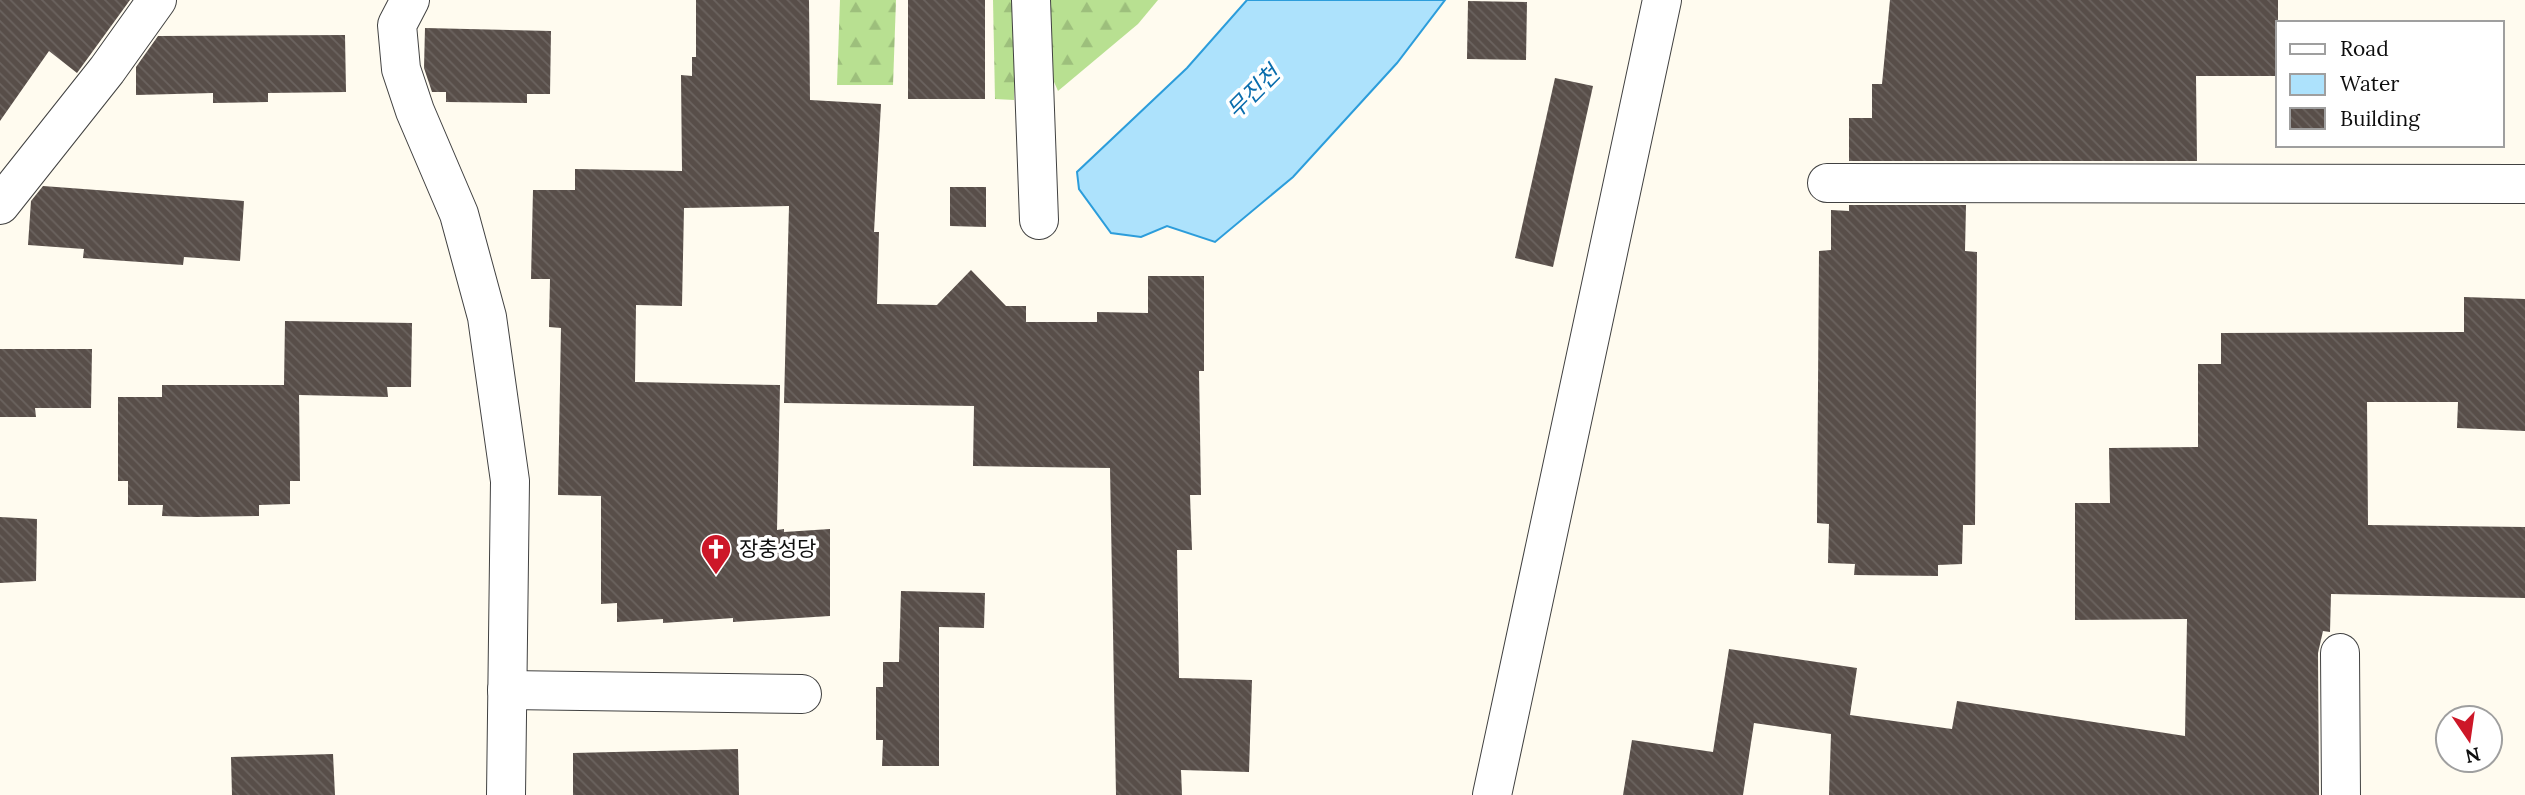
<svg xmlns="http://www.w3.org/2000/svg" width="2525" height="795" font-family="Lora,'Noto Sans KR',serif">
<defs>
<pattern id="forest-firs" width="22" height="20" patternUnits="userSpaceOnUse" patternTransform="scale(1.75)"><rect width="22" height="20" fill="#b8e091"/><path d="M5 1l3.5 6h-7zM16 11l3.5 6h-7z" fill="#9dbf7c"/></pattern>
<pattern id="building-back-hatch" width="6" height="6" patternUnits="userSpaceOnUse" patternTransform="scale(1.75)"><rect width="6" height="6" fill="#584e49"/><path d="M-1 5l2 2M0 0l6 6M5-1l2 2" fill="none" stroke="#6b635f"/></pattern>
</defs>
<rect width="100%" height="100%" fill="#fffbef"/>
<!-- forest -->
<g fill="url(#forest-firs)">
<polygon points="840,0 896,0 893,85 837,85"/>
<polygon points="993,0 1016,0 1014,100 995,99"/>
<polygon points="1042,0 1158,0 1138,24 1058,91 1039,48"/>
</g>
<!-- water -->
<polygon fill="#ade2fc" stroke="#2c9ddb" stroke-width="2" points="1247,0 1445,0 1397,63 1293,177 1215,242 1167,226 1141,237 1111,233 1079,189 1077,172 1187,68"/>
<!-- building -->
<g fill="url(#building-back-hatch)">
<polygon points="0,0 130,0 77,73 49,51 0,121"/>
<polygon points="696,0 809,0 810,100 881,104 874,232 879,232 877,304 937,305 971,270 1006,306 1026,306 1026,322 1097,322 1097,312 1148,313 1148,276 1204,276 1204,371 1199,371 1201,495 1190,495 1192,550 1177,550 1179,678 1252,680 1249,772 1181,770 1182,795 1116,795 1110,468 973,466 974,406 784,403 789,206 684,208 682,306 636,305 635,382 780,385 777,530 784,529 784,532 830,529 830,616 733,622 733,618 663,623 663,619 617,622 617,603 601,604 601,496 558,495 561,328 549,327 550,279 531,279 533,190 575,190 575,169 682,171 681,75 692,76 692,57 696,57"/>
<rect x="908" y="0" width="77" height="99"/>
<polygon points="1890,0 2278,0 2278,76 2196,76 2197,161 1849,161 1849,118 1872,118 1872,84 1882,84"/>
<polygon points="1468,1 1527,2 1526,60 1467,59"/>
<polygon points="425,28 551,31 550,94 527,94 527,103 446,102 446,92 432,92 424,68"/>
<polygon points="345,35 346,92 268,93 268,102 213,103 213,93 136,95 136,67 158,36"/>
<polygon points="1555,78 1593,86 1553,267 1515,258"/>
<polygon points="43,186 244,201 240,261 184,257 183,265 83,258 84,249 28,245 31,201"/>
<polygon points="950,187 986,187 986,227 950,226"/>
<polygon points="1849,205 1966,205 1965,251 1977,252 1975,525 1963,525 1962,564 1938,565 1938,576 1854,575 1855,564 1828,563 1829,524 1817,523 1819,251 1831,250 1831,210 1849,211"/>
<polygon points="2464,297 2525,299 2525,431 2457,428 2458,402 2367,402 2368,525 2525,527 2525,598 2331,594 2330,632 2323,631 2318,653 2319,795 1829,795 1831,734 1754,723 1743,795 1623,795 1632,740 1713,752 1729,649 1857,668 1850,715 1952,729 1957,701 2185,736 2187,619 2075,620 2075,503 2110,503 2109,448 2198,447 2198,364 2221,364 2221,333 2464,332"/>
<polygon points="285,321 412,323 411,387 387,387 388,397 299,395 300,481 290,481 290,504 259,505 259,516 197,517 162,516 163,505 128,505 128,481 118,481 118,397 162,397 162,385 284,385"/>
<polygon points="0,349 92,349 91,408 35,408 36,417 0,417"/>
<polygon points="0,517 37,519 36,581 0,583"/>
<polygon points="901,591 985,593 984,628 939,627 939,766 882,766 883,740 876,740 876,687 883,687 883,662 899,662"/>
<polygon points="738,749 739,795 573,795 573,753"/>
<polygon points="333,754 335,795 232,795 231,757"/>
</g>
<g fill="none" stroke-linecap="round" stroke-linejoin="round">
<!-- minor casing -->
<g stroke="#414141" stroke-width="40">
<g id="minor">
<polyline points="410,0 397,25 401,69 415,111 459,214 487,317 510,481 506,795"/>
<polyline points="1031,0 1039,220"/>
<polyline points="1827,183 2525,184"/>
<polyline points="0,205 107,70 157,0"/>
<polyline points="2340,653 2341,795"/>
<polyline points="507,690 802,694"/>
<polyline points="1492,795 1662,0"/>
</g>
</g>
<!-- minor -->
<use href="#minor" stroke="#fff" stroke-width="38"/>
</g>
<!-- icons -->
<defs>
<g id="church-pin" transform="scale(1.575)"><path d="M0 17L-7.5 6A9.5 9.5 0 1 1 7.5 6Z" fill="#cd1728" stroke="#fff"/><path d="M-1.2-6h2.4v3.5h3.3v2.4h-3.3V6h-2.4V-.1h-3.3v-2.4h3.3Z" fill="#fff"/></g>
</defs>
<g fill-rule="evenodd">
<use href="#church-pin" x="716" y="549"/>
</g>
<g text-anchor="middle" stroke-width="7" stroke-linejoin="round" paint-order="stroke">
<!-- poi labels -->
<g font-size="21" fill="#0e0e0e" stroke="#fff" text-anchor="start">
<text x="739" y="556">장충성당</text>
</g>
<!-- water labels -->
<g font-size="23" font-style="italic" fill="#0a6dad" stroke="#fff">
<text transform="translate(1253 92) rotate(-45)" y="8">무진천</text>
</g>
</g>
<!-- legend -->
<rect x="2276" y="21" width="228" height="126" fill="#ffffff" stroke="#9f9f9f" stroke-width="2"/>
<rect x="2290" y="44" width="35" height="10" fill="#ffffff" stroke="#9f9f9f" stroke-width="2"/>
<text x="2340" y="56" font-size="21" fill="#0e0e0e">Road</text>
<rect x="2290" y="74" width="35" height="21" fill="#ade2fc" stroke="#9f9f9f" stroke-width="2"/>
<text x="2340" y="91" font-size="21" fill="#0e0e0e">Water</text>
<rect x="2290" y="108" width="35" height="21" fill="url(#building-back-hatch)" stroke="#9f9f9f" stroke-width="2"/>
<text x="2340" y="126" font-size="21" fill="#0e0e0e">Building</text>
<!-- north arrow -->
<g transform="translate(2469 739) rotate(167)"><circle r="33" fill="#ffffff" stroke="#9f9f9f" stroke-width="2"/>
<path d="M0-5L12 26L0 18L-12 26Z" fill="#cd1728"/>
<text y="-10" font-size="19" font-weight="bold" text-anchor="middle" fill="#0e0e0e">N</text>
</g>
</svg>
